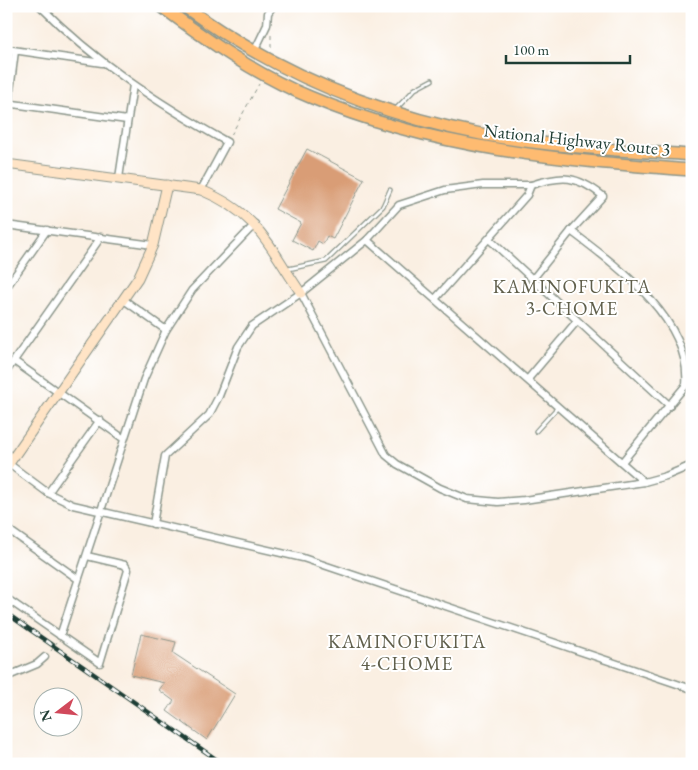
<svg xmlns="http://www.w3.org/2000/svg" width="698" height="770" font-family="'EB Garamond',serif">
<rect width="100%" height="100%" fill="#fff"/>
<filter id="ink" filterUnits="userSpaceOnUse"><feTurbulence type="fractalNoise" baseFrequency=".02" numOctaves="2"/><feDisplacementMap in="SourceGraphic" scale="10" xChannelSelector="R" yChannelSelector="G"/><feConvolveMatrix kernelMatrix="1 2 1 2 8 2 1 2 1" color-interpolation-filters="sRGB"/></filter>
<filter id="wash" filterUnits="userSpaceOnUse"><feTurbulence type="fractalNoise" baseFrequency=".0096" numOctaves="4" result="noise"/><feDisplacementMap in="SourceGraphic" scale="20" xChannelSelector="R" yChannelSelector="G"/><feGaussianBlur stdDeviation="1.12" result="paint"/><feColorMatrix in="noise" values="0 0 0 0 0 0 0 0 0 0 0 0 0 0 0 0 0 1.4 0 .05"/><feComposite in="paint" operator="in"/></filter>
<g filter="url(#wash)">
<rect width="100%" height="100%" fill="#faefe2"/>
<g id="blocks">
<!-- building -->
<g fill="#d99d76">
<polygon points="307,149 364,179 333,239 327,236 323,244 318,241 313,251 292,240 301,223 275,209"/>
<polygon points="141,634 176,642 173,653 235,694 207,740 167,711 174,701 159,690 164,683 131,675"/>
</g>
</g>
</g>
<g filter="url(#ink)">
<use href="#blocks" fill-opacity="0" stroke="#8c968b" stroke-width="1"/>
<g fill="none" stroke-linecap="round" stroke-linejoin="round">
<!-- lane casing -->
<g stroke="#8c968b" stroke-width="5.5">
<g id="lane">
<polyline points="395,110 415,89 432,80"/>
<polyline points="288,269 326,261 383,206 390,190"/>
<polyline points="536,431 558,407"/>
</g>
</g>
<!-- street casing -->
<g stroke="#8c968b" stroke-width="9">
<g id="street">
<path d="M 40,6 C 95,62 159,104 227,142 L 201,190"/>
<polyline points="6,49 102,63"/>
<polyline points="254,52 267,25 268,13 273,6"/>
<polyline points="6,103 127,120"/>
<polyline points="6,123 15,51"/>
<polyline points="119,178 133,85"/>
<path d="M 531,185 C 563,175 576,175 603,196 L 571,231"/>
<polyline points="6,225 153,245"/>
<polyline points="489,239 670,406"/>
<polyline points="367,240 644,482"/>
<path d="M 532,280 L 571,231 C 617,266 692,320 686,385 L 622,462"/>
<polyline points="6,288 47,230"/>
<polyline points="301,293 386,455 397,464 440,488 467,499 498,502 524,500 644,482 666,476 692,465"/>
<polyline points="124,300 166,330"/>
<polyline points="14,361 124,439"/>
<polyline points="6,372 101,237"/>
<polyline points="528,379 577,321"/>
<polyline points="9,464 48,493 73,505 303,558 692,689"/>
<polyline points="48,493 100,420"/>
<polyline points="153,524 165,456 209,415 219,396 238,347 252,326 301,293 367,240 399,205 445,190 483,185 531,185 527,195 436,298"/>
<polyline points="6,528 78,579"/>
<polyline points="6,598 100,663 128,570 125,565 87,556"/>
<polyline points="60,636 144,379 166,330 192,290 255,224"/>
<polyline points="6,677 37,664 45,657"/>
</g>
</g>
<!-- secondary casing -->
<g stroke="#8c968b" stroke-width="11">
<g id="secondary">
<path d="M 6,164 L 201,190 C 259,214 268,245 301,293"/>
<polyline points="6,468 138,278 153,245 167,185"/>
</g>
</g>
<!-- highway casing -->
<g stroke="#8c968b" stroke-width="14">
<g id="highway">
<path d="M 161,6 C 207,40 256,75 310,97 C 433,149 560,160 692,170"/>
<path d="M 184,6 C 273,71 372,113 481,134 C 550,147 621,150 692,155"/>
</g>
</g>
<!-- path -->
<g stroke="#8c968b" stroke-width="1" stroke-dasharray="4 4" stroke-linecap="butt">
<polyline points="271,47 271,35"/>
<polyline points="231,135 259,84"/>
<polyline points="51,651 57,642"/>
</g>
<!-- lane -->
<use href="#lane" stroke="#fff" stroke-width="3"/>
<!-- street -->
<use href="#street" stroke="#fff" stroke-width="6"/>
<!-- secondary -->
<use href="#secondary" stroke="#ffe4c6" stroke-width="9"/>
<!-- highway -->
<use href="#highway" stroke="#febb71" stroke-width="11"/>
<!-- rail casing -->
<g stroke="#1f3d34" stroke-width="4.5">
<polyline id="rail" points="6,613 223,764"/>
</g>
<!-- rail -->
<use href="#rail" stroke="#fff" stroke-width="2.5" stroke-dasharray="8" stroke-linecap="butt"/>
</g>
</g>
<g text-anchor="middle" stroke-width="4" stroke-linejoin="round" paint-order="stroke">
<!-- street labels -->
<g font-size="18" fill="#1f3d34" stroke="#fff">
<text transform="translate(577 140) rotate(6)" y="6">National Highway Route 3</text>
</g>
<!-- neighbourhood labels -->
<g font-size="19" letter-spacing="1" fill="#605f4b" stroke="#fff">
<text x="572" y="293">KAMINOFUKITA<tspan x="572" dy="22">3-CHOME</tspan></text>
<text x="407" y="648">KAMINOFUKITA<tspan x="407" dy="22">4-CHOME</tspan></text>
</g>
</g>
<!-- margin -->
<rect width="698" height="770" fill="none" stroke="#fff" stroke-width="25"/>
<!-- north arrow -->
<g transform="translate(58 712) rotate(254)"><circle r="24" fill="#ffffff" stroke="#a5b1ae"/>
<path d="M0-4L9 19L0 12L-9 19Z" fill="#d1495b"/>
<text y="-8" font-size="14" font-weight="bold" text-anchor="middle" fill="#1f3d34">N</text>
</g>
<!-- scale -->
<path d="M506 55v8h124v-8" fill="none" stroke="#1f3d34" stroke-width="2.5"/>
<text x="513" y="55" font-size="15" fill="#1f3d34" stroke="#ffffff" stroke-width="4" paint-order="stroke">100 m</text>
</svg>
